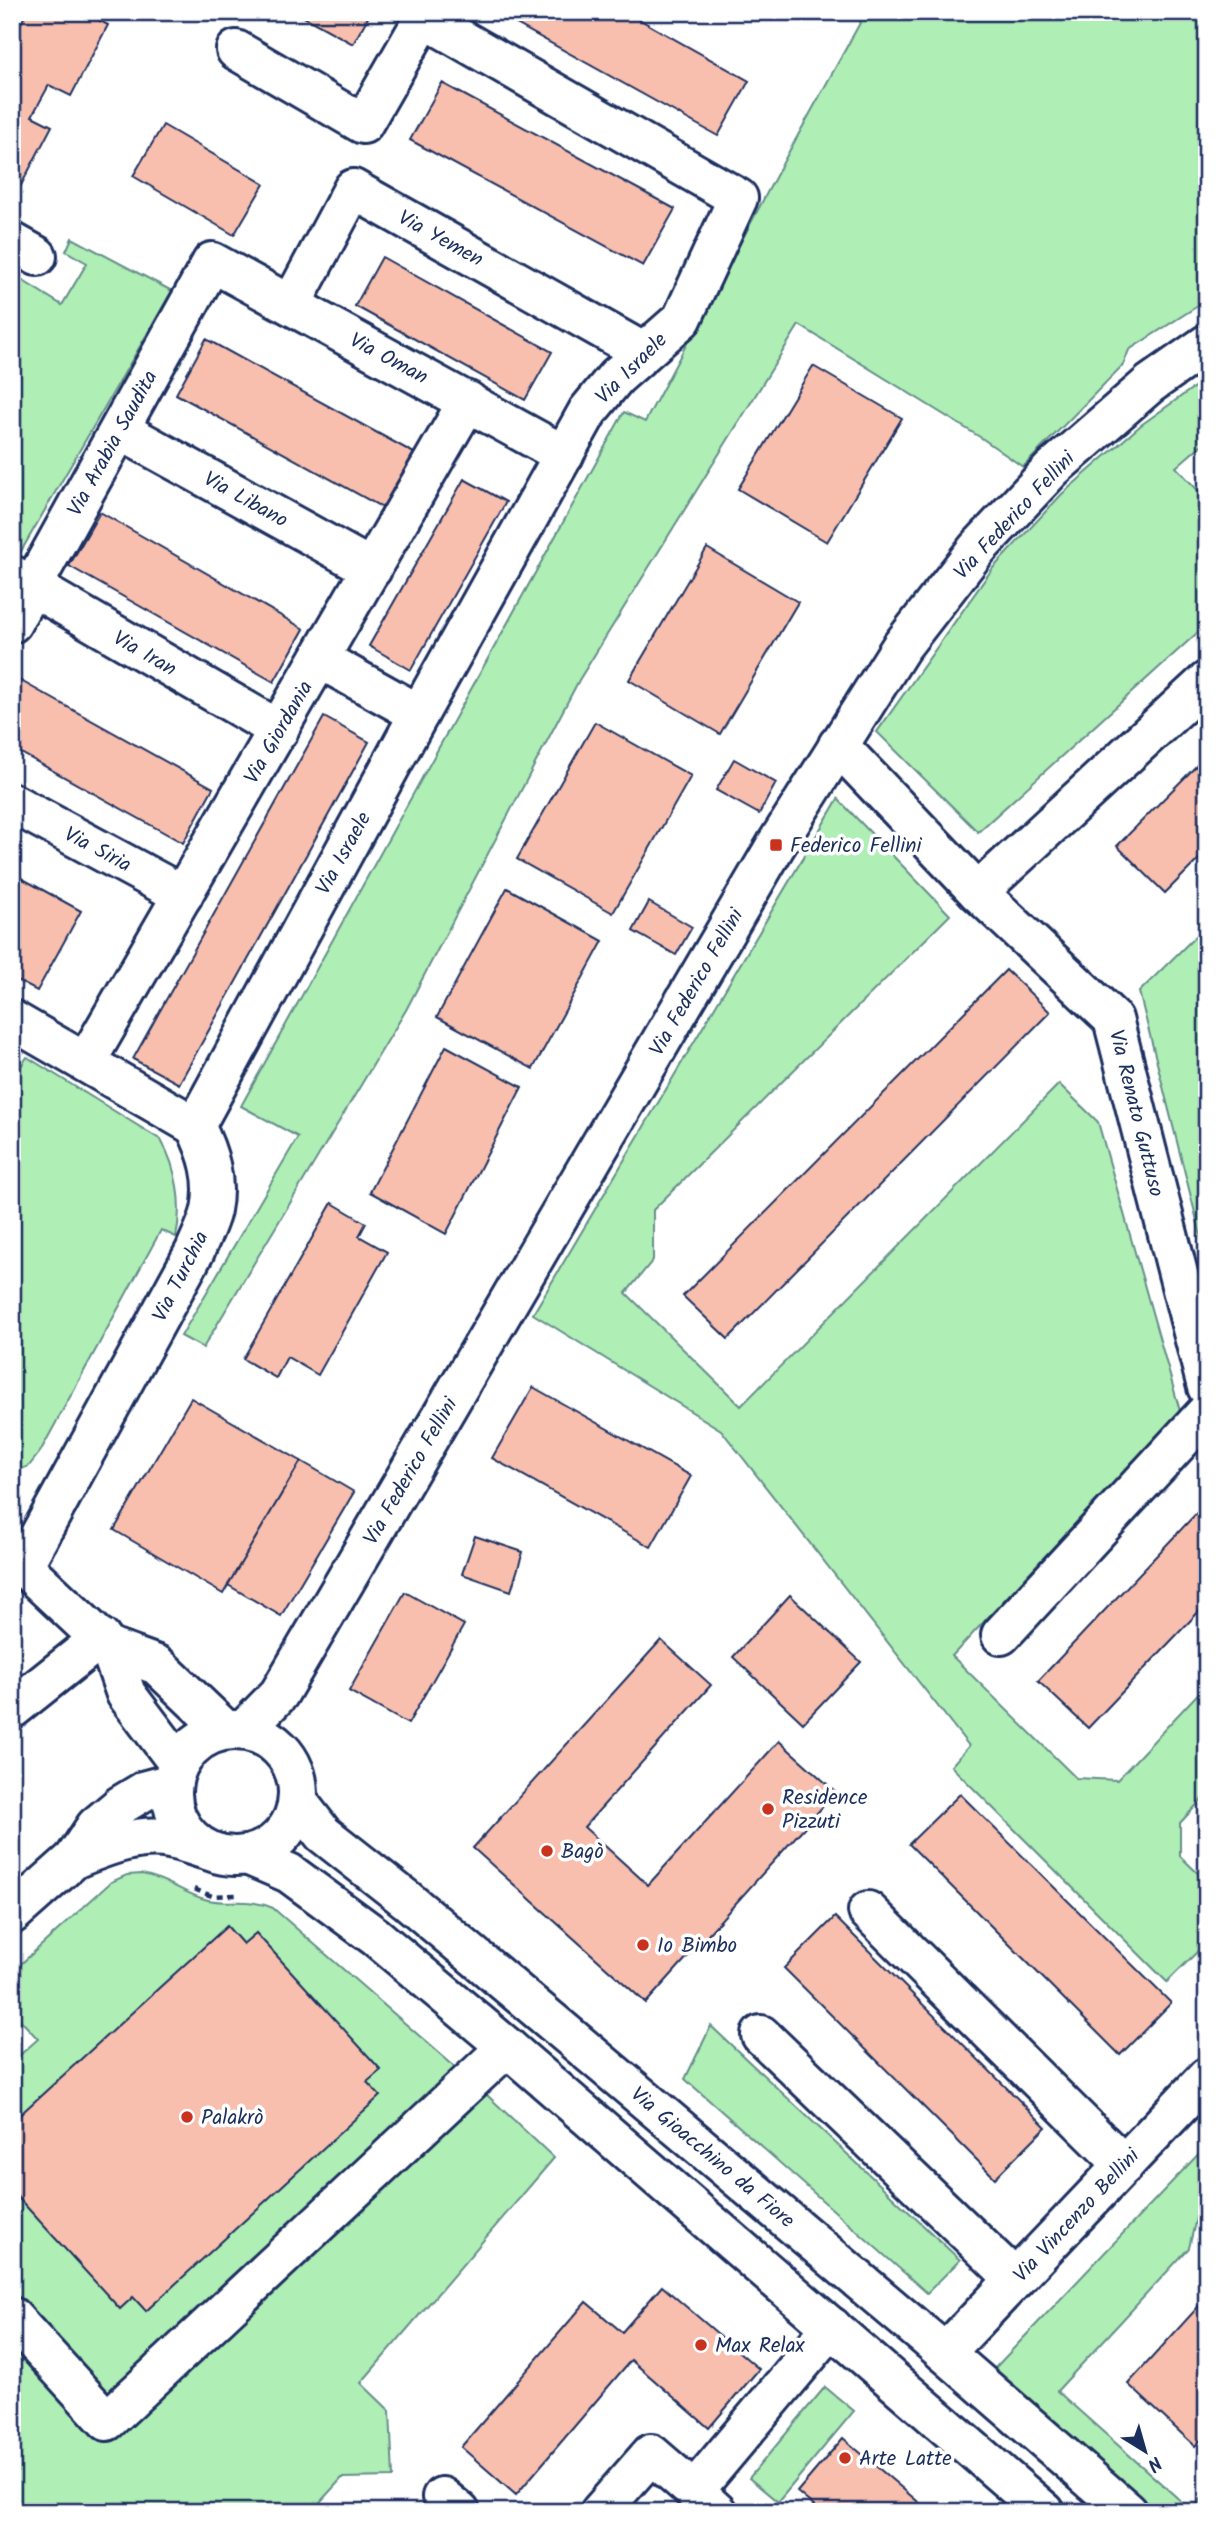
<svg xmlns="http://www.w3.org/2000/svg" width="1219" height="2524" font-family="Kalam,sans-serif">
<rect width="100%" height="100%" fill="#fff"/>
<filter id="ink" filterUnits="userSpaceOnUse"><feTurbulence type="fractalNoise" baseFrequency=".0143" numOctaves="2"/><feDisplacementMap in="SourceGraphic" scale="14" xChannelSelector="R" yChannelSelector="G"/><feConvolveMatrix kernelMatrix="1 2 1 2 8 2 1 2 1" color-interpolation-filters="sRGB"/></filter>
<g filter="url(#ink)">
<!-- green -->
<g fill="#afeeb5" stroke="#658e8a" stroke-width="2">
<polygon points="866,12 1207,12 1207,300 1129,350 1123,365 1023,467 983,439 799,325 579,680 406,1010 203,1348 181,1336 298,1137 241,1106 624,412 645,422 786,157"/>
<polygon points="72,238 172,291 20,553 12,548 12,274 62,305 87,263 66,251"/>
<polygon points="1207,378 1207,440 1176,467 1207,500 1207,624 978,832 877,732 993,568 1062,494 1141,425"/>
<polygon points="838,799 950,915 653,1210 653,1260 626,1293 741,1406 1059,1084 1098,1122 1180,1411 952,1656 1076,1778 1117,1780 1207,1684 1207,1794 1180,1823 1180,1856 1207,1882 1207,1942 1167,1982 951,1766 969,1746 721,1430 533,1314"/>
<polygon points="1207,925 1207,1085 1198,1094 1207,1122 1207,1260 1139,992"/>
<path d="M 27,1057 L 161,1140 C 177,1168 183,1205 176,1237 L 161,1230 L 40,1452 L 29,1466 L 12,1473 L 12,1080 Z"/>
<path d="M 142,1874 C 166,1878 185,1895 208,1900 C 232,1905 247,1897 273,1908 L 487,2095 L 554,2158 L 361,2383 L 390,2411 L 393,2477 L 342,2478 L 311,2512 L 52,2512 L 47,2507 L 42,2512 L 12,2512 L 12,2062 L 38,2039 L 12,2011 L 12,1972 L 111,1882 L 127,1875 Z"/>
<polygon points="711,2026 960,2260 927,2293 685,2079"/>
<polygon points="1207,2145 1207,2172 1189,2248 1057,2391 1191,2510 1207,2493 1207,2512 1155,2512 994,2369"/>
<polygon points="825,2387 854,2411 778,2502 749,2478"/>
</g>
<!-- building -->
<g fill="#f8bfae" stroke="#1b2f5e" stroke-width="2">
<polygon points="27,12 83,12 108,25 71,96 49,85 32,116 52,126 16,195 12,193 12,39"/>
<polygon points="295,12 371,12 353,44"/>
<polygon points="495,12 626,12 749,81 718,136"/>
<polygon points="442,83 675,209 643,266 410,140"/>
<polygon points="163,125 264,184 234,235 133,176"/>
<polygon points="382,257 552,352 525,400 355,306"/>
<polygon points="206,339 414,453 383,508 176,394"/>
<polygon points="813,366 902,418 827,542 738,489"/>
<polygon points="464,479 506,502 411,670 369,646"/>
<polygon points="100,512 304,629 274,682 69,566"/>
<polygon points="707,548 798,602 720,734 629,680"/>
<polygon points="12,676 213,788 183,843 12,748"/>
<polygon points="324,717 369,742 179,1084 133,1059"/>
<polygon points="595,722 691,776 613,913 517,859"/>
<polygon points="1207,755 1207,851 1165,893 1117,846"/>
<polygon points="734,759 776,783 759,814 716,790"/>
<polygon points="12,873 81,911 37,991 12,978"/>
<polygon points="507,888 603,941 533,1069 437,1017"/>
<polygon points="649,902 692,927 676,955 633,931"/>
<polygon points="1006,970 1050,1012 728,1339 683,1296"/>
<polygon points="446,1046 522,1087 446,1234 370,1192"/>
<polygon points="332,1203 366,1223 359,1236 387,1252 318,1375 287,1357 276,1378 243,1359"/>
<polygon points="533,1387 691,1476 651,1547 492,1458"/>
<polygon points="191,1398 301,1461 223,1594 114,1530"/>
<polygon points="301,1461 354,1492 281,1616 228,1585"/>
<polygon points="1207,1502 1207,1603 1088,1728 1038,1681"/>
<polygon points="475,1536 523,1552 511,1591 462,1574"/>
<polygon points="405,1592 464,1625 408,1724 349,1691"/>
<polygon points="790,1595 861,1662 803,1723 733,1657"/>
<polygon points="661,1640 711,1685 584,1827 648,1885 779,1741 836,1792 646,2003 473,1848"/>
<polygon points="960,1794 1171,2003 1120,2055 909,1844"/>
<polygon points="835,1917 1046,2127 995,2178 784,1968"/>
<polygon points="227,1926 243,1944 256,1933 381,2070 367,2082 380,2096 146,2311 133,2297 120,2309 12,2191 12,2122"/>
<polygon points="662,2286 759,2369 709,2428 631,2360 516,2495 461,2447 586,2302 622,2332"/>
<polygon points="1207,2297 1207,2433 1195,2446 1128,2384"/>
<polygon points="843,2438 930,2512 821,2512 797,2492"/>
</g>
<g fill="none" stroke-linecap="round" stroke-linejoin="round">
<!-- minor casing -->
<g stroke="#1b2f5e" stroke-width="44">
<g id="minor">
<polyline points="12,242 37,256"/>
<polyline points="291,305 353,189 643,352"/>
<polyline points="120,430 372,569"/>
<polyline points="12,575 279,730"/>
<polyline points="12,623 212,262 564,455"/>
<polyline points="320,659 419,714"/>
<polyline points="838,745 978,892 1207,681"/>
<polyline points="12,803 183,895"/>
<polyline points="978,892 1113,1019 1207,1387"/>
<path d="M 12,1020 L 195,1126 C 209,1153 217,1180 211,1210 C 208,1224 200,1238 195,1251 L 23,1566"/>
<polyline points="86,1062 468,401"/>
<polyline points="195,1126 419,714 588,411 616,377 682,319 738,198 424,18 363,124 236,50"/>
<polyline points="12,1556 110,1648 157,1665 225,1730"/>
<polyline points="1001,1635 1207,1412"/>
<polyline points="110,1648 126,1694 178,1763"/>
<polyline points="12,1709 101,1638"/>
<polyline points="245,1729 279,1694 776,845 901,647 977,549 1052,469 1150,384 1207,344"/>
<circle cx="235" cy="1793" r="63"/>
<polyline points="298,1802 323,1834 407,1900 631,2088 945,2353 1128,2512"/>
<polyline points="247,1855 289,1873 376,1937 507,2047 1045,2512"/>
<path d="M 74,1859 C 104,1847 137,1833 170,1839 C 182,1841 195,1847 207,1850"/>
<polyline points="868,1911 1124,2165"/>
<polyline points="12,1914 74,1859 96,1826 121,1805 146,1790 172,1783"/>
<polyline points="761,2035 1015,2279"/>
<polyline points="12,2317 107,2421 507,2047"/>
<polyline points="945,2353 1207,2077"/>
<polyline points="442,2497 460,2512"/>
<polyline points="600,2512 651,2454 694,2491"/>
<polyline points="717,2512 694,2491 832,2327"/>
</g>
</g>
<!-- path -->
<g stroke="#1b2f5e" stroke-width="4.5" stroke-dasharray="7 5" stroke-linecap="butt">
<polyline points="194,1889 212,1896 236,1895"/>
<polyline points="12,1960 20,1953"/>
</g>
<!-- minor -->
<use href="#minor" stroke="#fff" stroke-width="38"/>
</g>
</g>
<!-- markers -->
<g fill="#c8321e" stroke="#fff" stroke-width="2.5">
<rect x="769" y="838" width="14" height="14" rx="3.5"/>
<circle cx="768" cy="1809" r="7"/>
<circle cx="547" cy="1851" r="7"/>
<circle cx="643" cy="1945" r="7"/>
<circle cx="187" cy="2117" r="7"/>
<circle cx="701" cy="2345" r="7"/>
<circle cx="845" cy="2458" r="7"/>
</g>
<g text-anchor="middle" stroke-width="7" stroke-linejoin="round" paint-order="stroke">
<!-- street labels -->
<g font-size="21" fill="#1b2f5e" stroke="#fff">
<text transform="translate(441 238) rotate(29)" y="7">Via Yemen</text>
<text transform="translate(389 358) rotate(28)" y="7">Via Oman</text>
<text transform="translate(631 368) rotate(-45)" y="7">Via Israele</text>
<text transform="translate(112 443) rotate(-61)" y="7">Via Arabia Saudita</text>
<text transform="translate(246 499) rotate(29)" y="7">Via Libano</text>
<text transform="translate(1014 515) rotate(-47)" y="7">Via Federico Fellini</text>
<text transform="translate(145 653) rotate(30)" y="7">Via Iran</text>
<text transform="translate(278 732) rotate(-60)" y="7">Via Giordania</text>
<text transform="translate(98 849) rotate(28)" y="7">Via Siria</text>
<text transform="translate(343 853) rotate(-61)" y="7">Via Israele</text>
<text transform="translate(696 982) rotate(-60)" y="7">Via Federico Fellini</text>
<text transform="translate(1137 1113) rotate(76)" y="7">Via Renato Guttuso</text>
<text transform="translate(180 1276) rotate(-63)" y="7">Via Turchia</text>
<text transform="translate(410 1471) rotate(-60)" y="7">Via Federico Fellini</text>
<text transform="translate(713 2157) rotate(40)" y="7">Via Gioacchino da Fiore</text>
<text transform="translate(1076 2215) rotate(-47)" y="7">Via Vincenzo Bellini</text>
</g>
<!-- poi labels -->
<g font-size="21" fill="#1b2f5e" stroke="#fff" text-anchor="start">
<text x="790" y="852">Federico Fellini</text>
<text x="782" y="1804">Residence<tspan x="782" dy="24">Pizzuti</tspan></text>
<text x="561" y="1858">Bagò</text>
<text x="657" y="1952">Io Bimbo</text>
<text x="201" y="2124">Palakrò</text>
<text x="715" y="2352">Max Relax</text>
<text x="859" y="2465">Arte Latte</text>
</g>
</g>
<!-- margin -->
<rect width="1219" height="2524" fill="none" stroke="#fff" stroke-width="42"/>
<rect x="21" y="21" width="1177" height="2482" fill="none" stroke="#1b2f5e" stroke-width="2.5" filter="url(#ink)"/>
<!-- north arrow -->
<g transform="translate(1145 2451) rotate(143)" stroke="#ffffff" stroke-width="5" paint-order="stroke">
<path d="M0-5L12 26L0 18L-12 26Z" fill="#1b2f5e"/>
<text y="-10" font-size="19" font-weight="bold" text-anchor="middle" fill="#1b2f5e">N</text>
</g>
</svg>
